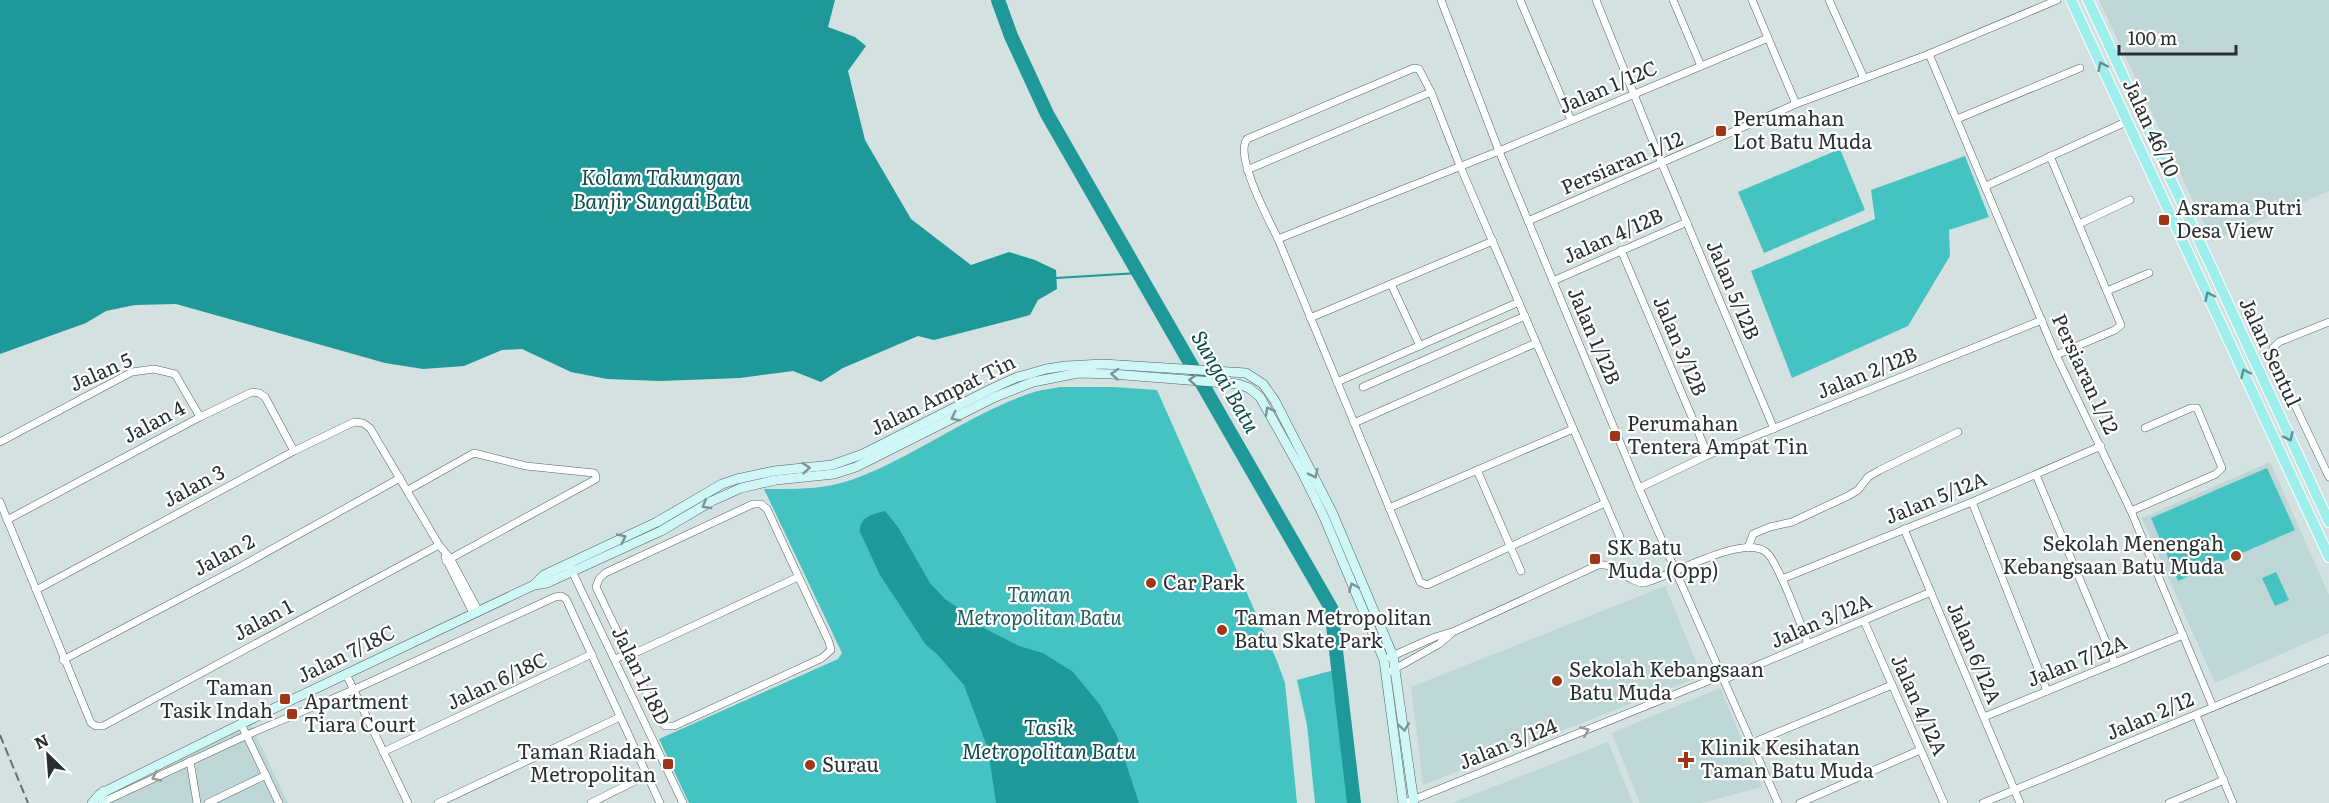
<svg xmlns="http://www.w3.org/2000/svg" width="2329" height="803" font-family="Literata,serif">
<rect width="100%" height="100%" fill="#d3e2e1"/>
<!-- built -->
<g fill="#bed6d5">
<polygon points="2099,0 2329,0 2329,191 2212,241"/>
<polygon points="2270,462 2329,595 2329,633 2215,683 2142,518"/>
<polygon points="1665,586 1702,676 1423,785 1411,687"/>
<polygon points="1720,688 1762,787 1702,803 1640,803 1612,733"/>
<polygon points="251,725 288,803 92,803"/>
<polygon points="1608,742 1633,803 1452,803"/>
</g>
<!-- green -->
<g fill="#45c3c2">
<polygon points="1840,149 1865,210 1764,253 1738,192"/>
<polygon points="1965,156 1989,217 1949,230 1950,256 1908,326 1792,378 1751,271 1875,219 1871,190"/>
<path d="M 1060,387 L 1113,387 L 1157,390 L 1277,661 L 1285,683 L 1297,803 L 689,803 L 659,739 L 838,659 L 842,653 L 764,489 C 794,489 822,490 851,480 C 913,458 966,416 1028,394 C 1038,390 1050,389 1060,387 Z"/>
<polygon points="2267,468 2295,530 2178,581 2151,518"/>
<polygon points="2276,572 2289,600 2275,606 2262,578"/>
<polygon points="1334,670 1348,803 1315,803 1307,725 1297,680"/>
</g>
<!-- water -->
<g fill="#1e9898">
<polygon points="0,0 835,0 828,27 855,37 866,46 848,71 865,140 911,219 971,265 1009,252 1035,260 1056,270 1057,289 1038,300 1030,315 934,340 918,336 843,368 821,382 793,371 740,378 660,381 607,379 571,372 522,349 502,350 464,366 423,369 385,363 176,304 135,305 106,311 86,323 0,354"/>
<path d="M 885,511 L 898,527 L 930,583 L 945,599 L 967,614 L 980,626 L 1019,646 L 1043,653 L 1073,672 L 1100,705 L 1117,736 L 1139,803 L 996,803 L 988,749 L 964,685 L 937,654 L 926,645 L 880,575 L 860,532 C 859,517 873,514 885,511 Z"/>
</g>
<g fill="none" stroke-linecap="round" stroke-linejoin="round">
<!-- stream -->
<polyline stroke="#1e9898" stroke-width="2" points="1056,278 1138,273"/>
<!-- river -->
<polyline stroke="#1e9898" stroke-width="14" points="998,0 1011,36 1047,114 1331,608 1354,803"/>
<!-- street casing -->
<g stroke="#556161" stroke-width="8">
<g id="street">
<polyline points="1441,0 1499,151 1639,488 1778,803"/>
<polyline points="1520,0 1571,120"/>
<polyline points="1596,0 1662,164 1774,429"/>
<polyline points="1673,0 1701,66"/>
<polyline points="1752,0 1796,104"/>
<polyline points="1829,0 1864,78"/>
<polyline points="1929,54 2056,355 2131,511 2213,707"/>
<polyline points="1957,119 2080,68"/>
<polyline points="2050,156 2121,325 2115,330 2056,355"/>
<polyline points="1247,170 1431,92"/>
<polyline points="1986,186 2128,121"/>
<polyline points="1528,221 1796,104 1929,54 2057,0"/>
<polyline points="2079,224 2130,200"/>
<path d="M 1278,239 C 1269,220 1234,156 1247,139 L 1414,68 L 1419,69 L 1431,92 L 1460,166 L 1620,537"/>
<polyline points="1621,250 1708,455"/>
<polyline points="1553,281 1687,222"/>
<polyline points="1391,284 1420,346"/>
<polyline points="2107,291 2149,273"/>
<polyline points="1310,318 1493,241"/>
<polyline points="2329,322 2279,342 2273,348 2272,357 2329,477"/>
<polyline points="1337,382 1519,302"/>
<polyline points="1363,387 1525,316"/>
<polyline points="1354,423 1536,343"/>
<polyline points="0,442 132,372 154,369 175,374 200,417"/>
<polyline points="1477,470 1521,571"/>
<polyline points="2036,475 2115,663"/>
<polyline points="1639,488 1708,455 2042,320"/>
<polyline points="408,490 474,453 526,466 594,473 596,476 596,479 446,561"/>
<polyline points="0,502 91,723 96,726 103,726 439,545"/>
<polyline points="1972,502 2047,691"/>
<polyline points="1605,503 1427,585 1420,582 1278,239 1499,151 1768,38"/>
<polygon points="753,504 761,504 767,509 829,642 831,650 822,658 674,726 665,726 660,721 596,587 599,579 605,573"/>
<polyline points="1389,508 1573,429"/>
<polyline points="2131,511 2216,474 2222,468 2197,408 2191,408 2145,428"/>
<polyline points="7,520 200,417 252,392 259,393 265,397 294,451"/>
<polyline points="1904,529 2020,803"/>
<polyline points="1748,548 1753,534 1770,527 1792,522 1848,496 1858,490 1868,477 1880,470 1958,432"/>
<polyline points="445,557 473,613"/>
<polyline points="570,567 683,803"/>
<polyline points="1782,579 1972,502 2101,446"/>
<polyline points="36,590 294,451 354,422 363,423 370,428 439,545 450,558 478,610"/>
<polyline points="1864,621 1944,803"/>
<path d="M 1390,657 L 1435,637 L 1455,631 L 1598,565 C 1616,562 1626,582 1644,583 C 1671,576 1742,534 1766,552 C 1777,560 1802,627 1808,644"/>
<polyline points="615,659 627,654 633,654 798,577"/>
<polyline points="63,660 238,568 400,478"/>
<polyline points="1391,671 1439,644 1451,634"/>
<polyline points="346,674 408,803"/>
<polyline points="1725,679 1931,592"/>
<polyline points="2196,715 2233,803"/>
<polyline points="1984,717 2183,635"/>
<polyline points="241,724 279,803"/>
<polyline points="1752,743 1892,685"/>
<polyline points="383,752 592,654"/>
<polyline points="190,761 197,803"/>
<polyline points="103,802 247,735 353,690 555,597 561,596 566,599 660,803"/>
<polyline points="208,803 266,775"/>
<polyline points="438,803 620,717"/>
<polyline points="591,803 647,775"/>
<polyline points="1405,803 1723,675"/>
<polyline points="1800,803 1920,750"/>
<polyline points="1983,803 2329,659"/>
<polyline points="2169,803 2224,780"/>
</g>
</g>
<!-- secondary casing -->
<g stroke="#556161" stroke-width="10">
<g id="secondary">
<polyline points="534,585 547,583 661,531 712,501 741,488 776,480 834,474 856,467 995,397 1033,382 1078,373 1112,374 1238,384 1249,388 1260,397 1302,472 1324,517 1384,660 1403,803"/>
<polyline points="92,803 100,794 241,724 534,585 544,575 657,522 722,484 737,479 774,471 832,465 863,454 991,389 1015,378 1046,369 1066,366 1103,364 1246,373 1263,384 1275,401 1332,512 1393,656 1414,803"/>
<polyline points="103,803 102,796 104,791"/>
</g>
</g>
<!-- primary casing -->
<g stroke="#fff" stroke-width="12">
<g id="primary">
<polyline points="2071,0 2329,557"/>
<polyline points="2088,0 2329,522"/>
</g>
</g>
<!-- street -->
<use href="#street" stroke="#fff" stroke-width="7"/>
<!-- secondary -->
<use href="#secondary" stroke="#cff7f6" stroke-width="9"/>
<!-- primary -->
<use href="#primary" stroke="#9feeee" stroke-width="10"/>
<!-- rail -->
<polyline stroke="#677070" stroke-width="2" stroke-dasharray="9 4.5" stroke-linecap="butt" points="0,735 28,803"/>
</g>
<!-- one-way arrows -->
<defs><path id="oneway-chevron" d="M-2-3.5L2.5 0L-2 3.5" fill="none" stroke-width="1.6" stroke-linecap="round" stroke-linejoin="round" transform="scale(1.5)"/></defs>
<g stroke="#648f8f">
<use href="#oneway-chevron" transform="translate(2102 66) rotate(-115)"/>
<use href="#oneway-chevron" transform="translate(2209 296) rotate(-115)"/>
<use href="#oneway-chevron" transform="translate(2245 373) rotate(-115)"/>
<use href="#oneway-chevron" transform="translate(2289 437) rotate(65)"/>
</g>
<g stroke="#7c9493">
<use href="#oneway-chevron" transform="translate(1115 374) rotate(-177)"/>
<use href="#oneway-chevron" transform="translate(1193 380) rotate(-176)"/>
<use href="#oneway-chevron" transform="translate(1269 411) rotate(-119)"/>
<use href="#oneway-chevron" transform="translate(955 417) rotate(153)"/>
<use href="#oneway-chevron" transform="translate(806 468) rotate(-5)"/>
<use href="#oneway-chevron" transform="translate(1314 474) rotate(64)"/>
<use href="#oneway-chevron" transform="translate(706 505) rotate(150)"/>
<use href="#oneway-chevron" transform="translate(622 538) rotate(-25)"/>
<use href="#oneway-chevron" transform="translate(1353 587) rotate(-113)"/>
<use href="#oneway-chevron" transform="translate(1404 727) rotate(82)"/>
</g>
<g stroke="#949898">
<use href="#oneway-chevron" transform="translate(1585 731) rotate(-22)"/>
<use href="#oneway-chevron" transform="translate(156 777) rotate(155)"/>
</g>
<!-- markers -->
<g fill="#9e3617" stroke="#fff" stroke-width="2">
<rect x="1715" y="125" width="12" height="12" rx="3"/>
<rect x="2158" y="214" width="12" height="12" rx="3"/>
<rect x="1609" y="430" width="12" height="12" rx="3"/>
<circle cx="2236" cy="556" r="6"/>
<rect x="1589" y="553" width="12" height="12" rx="3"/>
<circle cx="1151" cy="583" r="6"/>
<circle cx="1222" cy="630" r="6"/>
<circle cx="1557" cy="681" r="6"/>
<rect x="279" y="693" width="12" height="12" rx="3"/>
<rect x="286" y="708" width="12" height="12" rx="3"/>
<path d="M1683 751h6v6h6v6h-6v6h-6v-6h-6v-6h6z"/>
<rect x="662" y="758" width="12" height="12" rx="3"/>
<circle cx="810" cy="765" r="6"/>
</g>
<g text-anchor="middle" stroke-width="4.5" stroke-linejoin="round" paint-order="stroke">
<!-- street labels -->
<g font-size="20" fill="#2a3030" stroke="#fff">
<text transform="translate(1608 87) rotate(-23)" y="7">Jalan 1/12C</text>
<text transform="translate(2151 128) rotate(65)" y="7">Jalan 46/10</text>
<text transform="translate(1622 163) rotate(-23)" y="7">Persiaran 1/12</text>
<text transform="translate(1613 236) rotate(-24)" y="7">Jalan 4/12B</text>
<text transform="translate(1733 290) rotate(67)" y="7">Jalan 5/12B</text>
<text transform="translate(1594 336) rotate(67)" y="7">Jalan 1/12B</text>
<text transform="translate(1680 346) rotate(67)" y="7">Jalan 3/12B</text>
<text transform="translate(2270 352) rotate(65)" y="7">Jalan Sentul</text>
<text transform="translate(101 372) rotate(-24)" y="7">Jalan 5</text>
<text transform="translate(1867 373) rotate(-22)" y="7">Jalan 2/12B</text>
<text transform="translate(2085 374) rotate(65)" y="7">Persiaran 1/12</text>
<text transform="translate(943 395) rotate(-26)" y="7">Jalan Ampat Tin</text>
<text transform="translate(154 422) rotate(-28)" y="7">Jalan 4</text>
<text transform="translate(194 486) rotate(-28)" y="7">Jalan 3</text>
<text transform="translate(1936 498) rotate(-22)" y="7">Jalan 5/12A</text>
<text transform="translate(224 555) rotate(-28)" y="7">Jalan 2</text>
<text transform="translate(263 620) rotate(-28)" y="7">Jalan 1</text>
<text transform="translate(1821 621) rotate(-23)" y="7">Jalan 3/12A</text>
<text transform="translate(1974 653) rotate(67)" y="7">Jalan 6/12A</text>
<text transform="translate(346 654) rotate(-26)" y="7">Jalan 7/18C</text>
<text transform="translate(2077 661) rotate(-22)" y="7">Jalan 7/12A</text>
<text transform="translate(641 676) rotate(64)" y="7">Jalan 1/18D</text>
<text transform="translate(497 681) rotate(-25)" y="7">Jalan 6/18C</text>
<text transform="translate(1919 705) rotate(66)" y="7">Jalan 4/12A</text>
<text transform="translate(2150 716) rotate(-23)" y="7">Jalan 2/12</text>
<text transform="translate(1508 744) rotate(-22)" y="7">Jalan 3/124</text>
</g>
<!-- poi labels -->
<g font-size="20" fill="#2a3030" stroke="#fff" text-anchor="start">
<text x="1733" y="126">Perumahan<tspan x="1733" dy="23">Lot Batu Muda</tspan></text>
<text x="2176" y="215">Asrama Putri<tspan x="2176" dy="23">Desa View</tspan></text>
<text x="1627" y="431">Perumahan<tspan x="1627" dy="23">Tentera Ampat Tin</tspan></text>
<text x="2224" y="551" text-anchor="end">Sekolah Menengah<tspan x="2224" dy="23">Kebangsaan Batu Muda</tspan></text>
<text x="1607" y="555">SK Batu<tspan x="1607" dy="23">Muda (Opp)</tspan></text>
<text x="1163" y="590">Car Park</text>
<text x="1234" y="625">Taman Metropolitan<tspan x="1234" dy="23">Batu Skate Park</tspan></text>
<text x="1569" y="677">Sekolah Kebangsaan<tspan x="1569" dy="23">Batu Muda</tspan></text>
<text x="273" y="695" text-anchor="end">Taman<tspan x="273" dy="23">Tasik Indah</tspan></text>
<text x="304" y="709">Apartment<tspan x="304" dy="23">Tiara Court</tspan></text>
<text x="1700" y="755">Klinik Kesihatan<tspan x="1700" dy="23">Taman Batu Muda</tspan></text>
<text x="656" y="759" text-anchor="end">Taman Riadah<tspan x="656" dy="23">Metropolitan</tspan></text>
<text x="822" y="772">Surau</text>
</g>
<!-- park labels -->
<g font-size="20" font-style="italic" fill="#215e5e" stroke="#fff">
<text x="1039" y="602">Taman<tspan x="1039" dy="23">Metropolitan Batu</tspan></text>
</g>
<!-- water labels -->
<g font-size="21" font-style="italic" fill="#0a4e4d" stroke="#fff">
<text x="661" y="185">Kolam Takungan<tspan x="661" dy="24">Banjir Sungai Batu</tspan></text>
<text transform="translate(1225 382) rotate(60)" y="7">Sungai Batu</text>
<text x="1049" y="735">Tasik<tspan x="1049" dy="24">Metropolitan Batu</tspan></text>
</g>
</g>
<!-- north arrow -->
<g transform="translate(48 755) rotate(335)" stroke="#ffffff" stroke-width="4.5" paint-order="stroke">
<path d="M0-4.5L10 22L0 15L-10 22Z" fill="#2a3030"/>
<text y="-9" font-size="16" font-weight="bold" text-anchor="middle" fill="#2a3030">N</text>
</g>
<!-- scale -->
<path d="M2119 45v9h117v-9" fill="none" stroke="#2a3030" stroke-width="3"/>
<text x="2128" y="45" font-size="18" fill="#2a3030" stroke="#ffffff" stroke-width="4.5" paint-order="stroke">100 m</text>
</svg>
